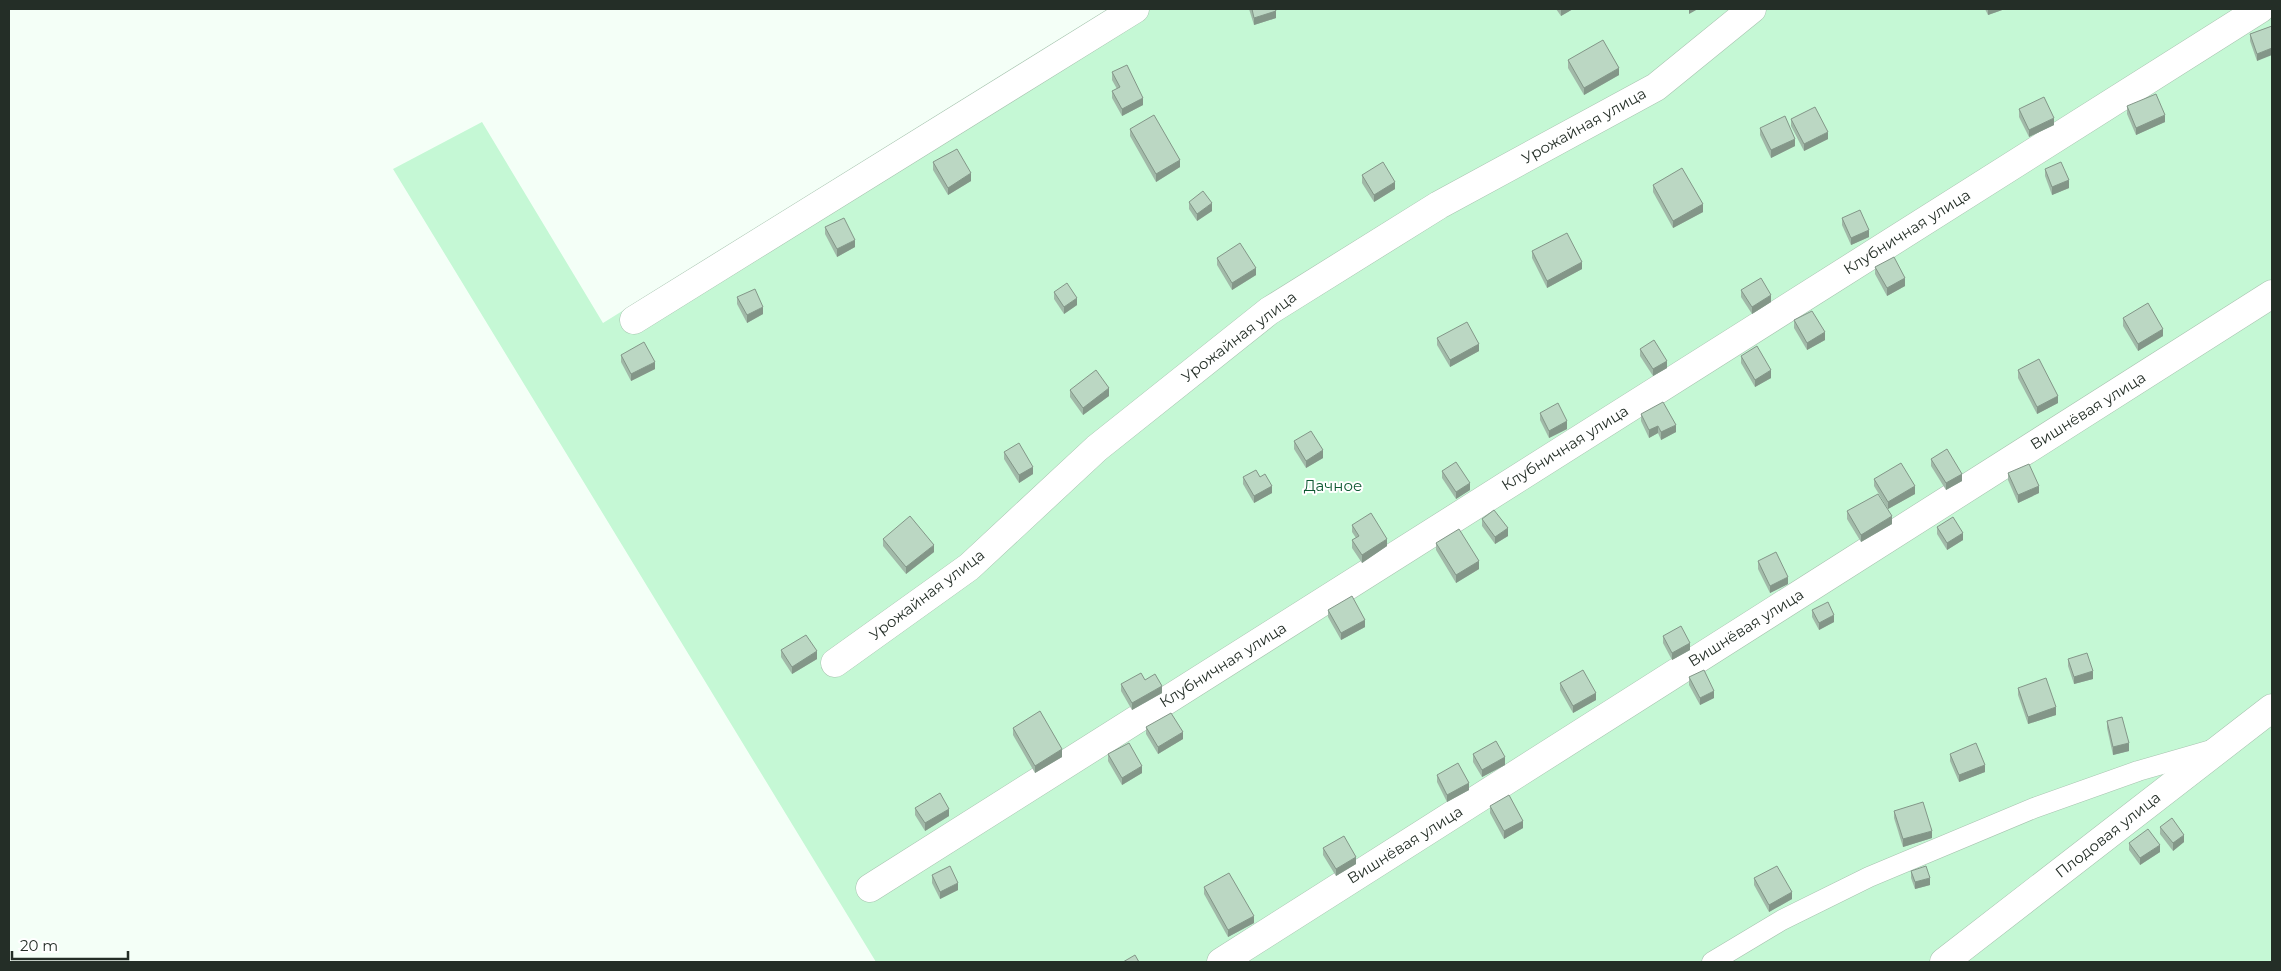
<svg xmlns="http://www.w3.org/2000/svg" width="2281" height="971" font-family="Montserrat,sans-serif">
<rect width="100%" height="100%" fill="#f4fff7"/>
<!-- green -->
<polygon fill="#c5f8d5" points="1108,9 2272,9 2272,962 876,962 393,169 482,122 603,323"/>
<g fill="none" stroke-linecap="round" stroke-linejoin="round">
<!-- service casing -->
<g stroke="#a7c3af" stroke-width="21">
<polyline id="service" points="1712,962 1782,920 1869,877 2034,808 2138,771 2211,750"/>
</g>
<!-- minor casing -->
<g stroke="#a7c3af" stroke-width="29">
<g id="minor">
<polyline points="634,320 1135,9"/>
<polyline points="835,663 969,567 1097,448 1269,311 1439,205 1656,87 1752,9"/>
<polyline points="870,888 2260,9"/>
<polyline points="1221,962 2272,294"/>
<polyline points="1944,962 2272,708"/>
</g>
</g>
<!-- service -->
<use href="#service" stroke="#fff" stroke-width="20"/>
<!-- minor -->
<use href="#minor" stroke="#fff" stroke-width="28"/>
</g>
<!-- wall -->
<g fill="#a1b9a8">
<polygon points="1249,9 1275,9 1276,18 1254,25"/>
<polygon points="1556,9 1573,9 1561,16"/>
<polygon points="1985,9 2005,9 1988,15"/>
<polygon points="2272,26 2257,61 2250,41 2250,34"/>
<polygon points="1568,60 1619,75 1584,95 1568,68"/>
<polygon points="1112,72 1143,105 1122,116 1112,98 1112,91 1117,89 1112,80"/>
<polygon points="2127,106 2165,122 2136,135 2127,114"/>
<polygon points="2019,109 2054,125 2029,137 2019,117"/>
<polygon points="1791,119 1828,139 1804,151 1791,126"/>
<polygon points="1760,128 1795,146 1771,158 1760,135"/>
<polygon points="1130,129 1180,167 1156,182 1130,136"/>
<polygon points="933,162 971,181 948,195 933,170"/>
<polygon points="2045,169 2069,188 2052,195 2045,176"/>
<polygon points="1362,175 1395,189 1374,202 1362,183"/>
<polygon points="1653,185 1703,212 1673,228 1653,192"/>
<polygon points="1189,202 1212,211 1197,221 1189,209"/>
<polygon points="1842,218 1869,237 1851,245 1842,225"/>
<polygon points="825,227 855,247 837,257 825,234"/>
<polygon points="1532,251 1582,269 1547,288 1532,258"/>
<polygon points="1217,258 1256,275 1232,290 1217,265"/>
<polygon points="1875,267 1905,286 1887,296 1875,274"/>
<polygon points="1741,290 1771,302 1752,314 1741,297"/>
<polygon points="1054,292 1077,305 1064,314 1054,299"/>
<polygon points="737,297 763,314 747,323 737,304"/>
<polygon points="2123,318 2163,336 2138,351 2123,326"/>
<polygon points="1794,320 1825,340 1807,350 1794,328"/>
<polygon points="1437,338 1479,351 1450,367 1437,345"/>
<polygon points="1640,349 1667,368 1653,376 1640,356"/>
<polygon points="621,355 655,369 631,381 621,362"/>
<polygon points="1741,356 1771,378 1755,387 1741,363"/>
<polygon points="2018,370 2058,403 2037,414 2018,378"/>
<polygon points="1070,390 1109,396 1083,415 1070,397"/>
<polygon points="1540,413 1567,429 1549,438 1540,420"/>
<polygon points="1641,414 1676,432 1661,440 1658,433 1649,438 1641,421"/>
<polygon points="1294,441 1323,458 1306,468 1294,449"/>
<polygon points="1004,452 1033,474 1019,483 1004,459"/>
<polygon points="1931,459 1962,481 1946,490 1931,466"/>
<polygon points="1442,471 1470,490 1456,499 1442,478"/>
<polygon points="2008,473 2039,493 2018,503 2008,480"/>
<polygon points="1243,477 1260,477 1272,493 1254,503 1243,484"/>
<polygon points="1874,479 1915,494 1888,509 1874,486"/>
<polygon points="1847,511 1892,524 1861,542 1847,519"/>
<polygon points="1482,519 1508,536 1495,544 1482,526"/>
<polygon points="1352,525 1387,546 1362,563 1352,548 1352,540 1356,538 1352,532"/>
<polygon points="1937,527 1963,540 1947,550 1937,534"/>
<polygon points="883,539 934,552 906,574 883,546"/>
<polygon points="1436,543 1479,569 1456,583 1436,550"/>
<polygon points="1758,561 1788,584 1770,593 1758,569"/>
<polygon points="1328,610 1365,627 1341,640 1328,617"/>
<polygon points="1812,610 1834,622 1819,630 1812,617"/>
<polygon points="1663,636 1690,650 1672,660 1663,643"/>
<polygon points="781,650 817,659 792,674 781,657"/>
<polygon points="2068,659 2093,679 2074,684 2068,666"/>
<polygon points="1689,677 1714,698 1700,705 1689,685"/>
<polygon points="1560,683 1596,700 1573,713 1560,690"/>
<polygon points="1121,684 1162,693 1132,710 1121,691"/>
<polygon points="2018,688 2056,715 2028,724 2018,695"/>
<polygon points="2107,721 2129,751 2113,755 2107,728"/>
<polygon points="1146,727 1183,739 1158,754 1146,734"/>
<polygon points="1013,728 1062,757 1035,773 1013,735"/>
<polygon points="1108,754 1142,773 1122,785 1108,761"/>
<polygon points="1473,754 1505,765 1482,777 1473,762"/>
<polygon points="1950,754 1985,772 1959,782 1950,761"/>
<polygon points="1437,775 1469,790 1447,802 1437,782"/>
<polygon points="1490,806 1523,828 1504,839 1490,813"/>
<polygon points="915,808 949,816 925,831 915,815"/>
<polygon points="1894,811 1932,838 1903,847 1894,818"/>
<polygon points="2160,827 2184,842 2173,851 2160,834"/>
<polygon points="2129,843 2160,852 2140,865 2129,850"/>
<polygon points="1323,848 1356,864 1336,876 1323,855"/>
<polygon points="1911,871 1930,885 1915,889 1911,878"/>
<polygon points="932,875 958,890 940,899 932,883"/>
<polygon points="1754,878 1792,899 1769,912 1754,885"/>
<polygon points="1204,887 1254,923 1228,937 1204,894"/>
</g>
<!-- shaded-wall -->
<g fill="#839688">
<polygon points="1561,9 1573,9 1561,16"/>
<polygon points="1689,9 1698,9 1689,14"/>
<polygon points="1988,9 2005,9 1988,15"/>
<polygon points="1276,11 1276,18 1254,25 1254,18"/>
<polygon points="2272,48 2272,55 2257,61 2257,54"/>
<polygon points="1619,68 1619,75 1584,95 1584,88"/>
<polygon points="1143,98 1143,105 1122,116 1122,109"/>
<polygon points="2165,115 2165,122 2136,135 2136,128"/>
<polygon points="2054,118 2054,125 2029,137 2029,130"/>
<polygon points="1828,132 1828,139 1804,151 1804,144"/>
<polygon points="1795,139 1795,146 1771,158 1771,150"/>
<polygon points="1180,160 1180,167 1156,182 1156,174"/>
<polygon points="971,173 971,181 948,195 948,188"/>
<polygon points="2069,180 2069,188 2052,195 2052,187"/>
<polygon points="1395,182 1395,189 1374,202 1374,195"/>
<polygon points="1212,203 1212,211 1197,221 1197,214"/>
<polygon points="1703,204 1703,212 1673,228 1673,221"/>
<polygon points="1869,230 1869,237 1851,245 1851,238"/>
<polygon points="855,240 855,247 837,257 837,249"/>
<polygon points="1582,262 1582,269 1547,288 1547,281"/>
<polygon points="1256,268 1256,275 1232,290 1232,283"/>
<polygon points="1905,278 1905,286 1887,296 1887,288"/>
<polygon points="1771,295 1771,302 1752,314 1752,307"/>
<polygon points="1077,298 1077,305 1064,314 1064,307"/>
<polygon points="763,307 763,314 747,323 747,315"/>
<polygon points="2163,329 2163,336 2138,351 2138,344"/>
<polygon points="1825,332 1825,340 1807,350 1807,343"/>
<polygon points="1479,344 1479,351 1450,367 1450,360"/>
<polygon points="1667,361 1667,368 1653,376 1653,369"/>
<polygon points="655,362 655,369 631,381 631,374"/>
<polygon points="1771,370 1771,378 1755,387 1755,380"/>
<polygon points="1109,388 1109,396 1083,415 1083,408"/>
<polygon points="2058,396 2058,403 2037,414 2037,407"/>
<polygon points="1567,421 1567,429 1549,438 1549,431"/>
<polygon points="1676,425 1676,432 1661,440 1661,432"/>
<polygon points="1658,426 1658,433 1649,438 1649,430"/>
<polygon points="1323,450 1323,458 1306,468 1306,461"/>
<polygon points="1033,467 1033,474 1019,483 1019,475"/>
<polygon points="1962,474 1962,481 1946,490 1946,483"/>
<polygon points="1470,483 1470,490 1456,499 1456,492"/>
<polygon points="1272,486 1272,493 1254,503 1254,496"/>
<polygon points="1915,486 1915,494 1888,509 1888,502"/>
<polygon points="2039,486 2039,493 2018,503 2018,495"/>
<polygon points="1892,516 1892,524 1861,542 1861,535"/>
<polygon points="1508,528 1508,536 1495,544 1495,537"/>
<polygon points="1963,533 1963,540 1947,550 1947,543"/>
<polygon points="1387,539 1387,546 1362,563 1362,555"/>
<polygon points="934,545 934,552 906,574 906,567"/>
<polygon points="1479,561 1479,569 1456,583 1456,575"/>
<polygon points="1788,577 1788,584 1770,593 1770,586"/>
<polygon points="1834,615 1834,622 1819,630 1819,623"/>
<polygon points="1365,620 1365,627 1341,640 1341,633"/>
<polygon points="1690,643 1690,650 1672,660 1672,653"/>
<polygon points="817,651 817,659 792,674 792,667"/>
<polygon points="2093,671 2093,679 2074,684 2074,677"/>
<polygon points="1162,686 1162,693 1132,710 1132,703"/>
<polygon points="1714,691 1714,698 1700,705 1700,698"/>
<polygon points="1596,693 1596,700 1573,713 1573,706"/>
<polygon points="2056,707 2056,715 2028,724 2028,717"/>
<polygon points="1183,732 1183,739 1158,754 1158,747"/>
<polygon points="2129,743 2129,751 2113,755 2113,747"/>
<polygon points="1062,749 1062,757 1035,773 1035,766"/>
<polygon points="1505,757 1505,765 1482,777 1482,770"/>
<polygon points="1985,765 1985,772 1959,782 1959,775"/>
<polygon points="1142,766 1142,773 1122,785 1122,778"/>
<polygon points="1469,783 1469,790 1447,802 1447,795"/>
<polygon points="949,809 949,816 925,831 925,823"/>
<polygon points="1523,821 1523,828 1504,839 1504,831"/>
<polygon points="1932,831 1932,838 1903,847 1903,839"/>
<polygon points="2184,835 2184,842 2173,851 2173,843"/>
<polygon points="2160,845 2160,852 2140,865 2140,858"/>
<polygon points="1356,857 1356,864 1336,876 1336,869"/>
<polygon points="1930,878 1930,885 1915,889 1915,882"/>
<polygon points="958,883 958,890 940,899 940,892"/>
<polygon points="1792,892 1792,899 1769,912 1769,905"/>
<polygon points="1254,916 1254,923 1228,937 1228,930"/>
</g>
<!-- building -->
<g fill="#bbd7c3" stroke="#839688">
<polygon points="1252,9 1275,9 1276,11 1254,18"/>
<polygon points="2272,26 2272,48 2257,54 2250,34"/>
<polygon points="1603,40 1619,68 1584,88 1568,60"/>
<polygon points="1127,65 1143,98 1122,109 1112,91 1120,87 1112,72"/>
<polygon points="2156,94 2165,115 2136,128 2127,106"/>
<polygon points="2044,97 2054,118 2029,130 2019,109"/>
<polygon points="1815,107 1828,132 1804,144 1791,119"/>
<polygon points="1154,115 1180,160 1156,174 1130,129"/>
<polygon points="1785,116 1795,139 1771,150 1760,128"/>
<polygon points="957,149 971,173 948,188 933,162"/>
<polygon points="1383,162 1395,182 1374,195 1362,175"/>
<polygon points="2061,162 2069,180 2052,187 2045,169"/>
<polygon points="1682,168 1703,204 1673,221 1653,185"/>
<polygon points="1203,191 1212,203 1197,214 1189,202"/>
<polygon points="1860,210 1869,230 1851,238 1842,218"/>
<polygon points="844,218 855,240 837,249 825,227"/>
<polygon points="1567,233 1582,262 1547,281 1532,251"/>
<polygon points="1240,243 1256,268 1232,283 1217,258"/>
<polygon points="1894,257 1905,278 1887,288 1875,267"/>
<polygon points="1761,278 1771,295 1752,307 1741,290"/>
<polygon points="1067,283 1077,298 1064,307 1054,292"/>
<polygon points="755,289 763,307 747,315 737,297"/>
<polygon points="2148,303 2163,329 2138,344 2123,318"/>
<polygon points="1812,311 1825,332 1807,343 1794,320"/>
<polygon points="1467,322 1479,344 1450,360 1437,338"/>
<polygon points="1654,340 1667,361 1653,369 1640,349"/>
<polygon points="644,342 655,362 631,374 621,355"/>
<polygon points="1757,346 1771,370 1755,380 1741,356"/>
<polygon points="2039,359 2058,396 2037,407 2018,370"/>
<polygon points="1096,370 1109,388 1083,408 1070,390"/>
<polygon points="1663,402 1676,425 1661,432 1658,426 1649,430 1641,414"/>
<polygon points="1558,403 1567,421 1549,431 1540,413"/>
<polygon points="1311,431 1323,450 1306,461 1294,441"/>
<polygon points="1019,443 1033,467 1019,475 1004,452"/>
<polygon points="1947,449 1962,474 1946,483 1931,459"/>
<polygon points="1456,462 1470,483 1456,492 1442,471"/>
<polygon points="1901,463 1915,486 1888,502 1874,479"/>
<polygon points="2029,464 2039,486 2018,495 2008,473"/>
<polygon points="1256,470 1260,477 1265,474 1272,486 1254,496 1243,477"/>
<polygon points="1878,494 1892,516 1861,535 1847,511"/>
<polygon points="1494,510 1508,528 1495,537 1482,519"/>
<polygon points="1371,513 1387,539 1362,555 1352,540 1359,536 1352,525"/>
<polygon points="910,516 934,545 906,567 883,539"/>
<polygon points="1953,517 1963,533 1947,543 1937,527"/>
<polygon points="1459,529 1479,561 1456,575 1436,543"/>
<polygon points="1776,552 1788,577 1770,586 1758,561"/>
<polygon points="1352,596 1365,620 1341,633 1328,610"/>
<polygon points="1828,602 1834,615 1819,623 1812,610"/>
<polygon points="1681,626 1690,643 1672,653 1663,636"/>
<polygon points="806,635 817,651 792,667 781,650"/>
<polygon points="2087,653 2093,671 2074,677 2068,659"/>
<polygon points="1583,670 1596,693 1573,706 1560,683"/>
<polygon points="1704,670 1714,691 1700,698 1689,677"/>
<polygon points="1141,673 1145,680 1155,674 1162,686 1132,703 1121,684"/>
<polygon points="2046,678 2056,707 2028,717 2018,688"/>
<polygon points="1040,711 1062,749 1035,766 1013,728"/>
<polygon points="1171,713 1183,732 1158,747 1146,727"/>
<polygon points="2122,717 2129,743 2113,747 2107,721"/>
<polygon points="1496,741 1505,757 1482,770 1473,754"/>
<polygon points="1129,743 1142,766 1122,778 1108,754"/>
<polygon points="1976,743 1985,765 1959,775 1950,754"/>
<polygon points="1458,763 1469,783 1447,795 1437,775"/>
<polygon points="940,793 949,809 925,823 915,808"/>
<polygon points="1509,795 1523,821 1504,831 1490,806"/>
<polygon points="1923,802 1932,831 1903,839 1894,811"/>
<polygon points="2172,818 2184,835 2173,843 2160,827"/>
<polygon points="2148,829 2160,845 2140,858 2129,843"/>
<polygon points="1344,836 1356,857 1336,869 1323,848"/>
<polygon points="950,866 958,883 940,892 932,875"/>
<polygon points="1777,866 1792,892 1769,905 1754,878"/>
<polygon points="1926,866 1930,878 1915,882 1911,871"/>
<polygon points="1229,873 1254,916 1228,930 1204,887"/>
<polygon points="1135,955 1139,962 1123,962"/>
</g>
<g text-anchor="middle" stroke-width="4" stroke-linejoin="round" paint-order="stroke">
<!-- street labels -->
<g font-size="15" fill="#242e27" stroke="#fff">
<text transform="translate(1584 126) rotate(-29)" y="5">Урожайная улица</text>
<text transform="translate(1907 232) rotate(-32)" y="5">Клубничная улица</text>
<text transform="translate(1239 337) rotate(-37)" y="5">Урожайная улица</text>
<text transform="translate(2088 411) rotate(-32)" y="5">Вишнёвая улица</text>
<text transform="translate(1565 448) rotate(-32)" y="5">Клубничная улица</text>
<text transform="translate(927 595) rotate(-37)" y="5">Урожайная улица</text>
<text transform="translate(1746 628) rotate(-32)" y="5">Вишнёвая улица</text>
<text transform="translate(1223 665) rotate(-32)" y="5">Клубничная улица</text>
<text transform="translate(2108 835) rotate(-38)" y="5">Плодовая улица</text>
<text transform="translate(1405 845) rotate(-32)" y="5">Вишнёвая улица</text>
</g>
<!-- park labels -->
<g font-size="15" fill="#0e5832" stroke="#fff">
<text x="1333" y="491">Дачное</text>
</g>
</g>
<!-- border -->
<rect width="2281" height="971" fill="none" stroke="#242e27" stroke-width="20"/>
<!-- scale -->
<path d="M12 951v8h116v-8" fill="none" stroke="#242e27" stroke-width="2.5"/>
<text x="20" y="951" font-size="15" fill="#242e27" stroke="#ffffff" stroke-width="4" paint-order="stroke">20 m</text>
</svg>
